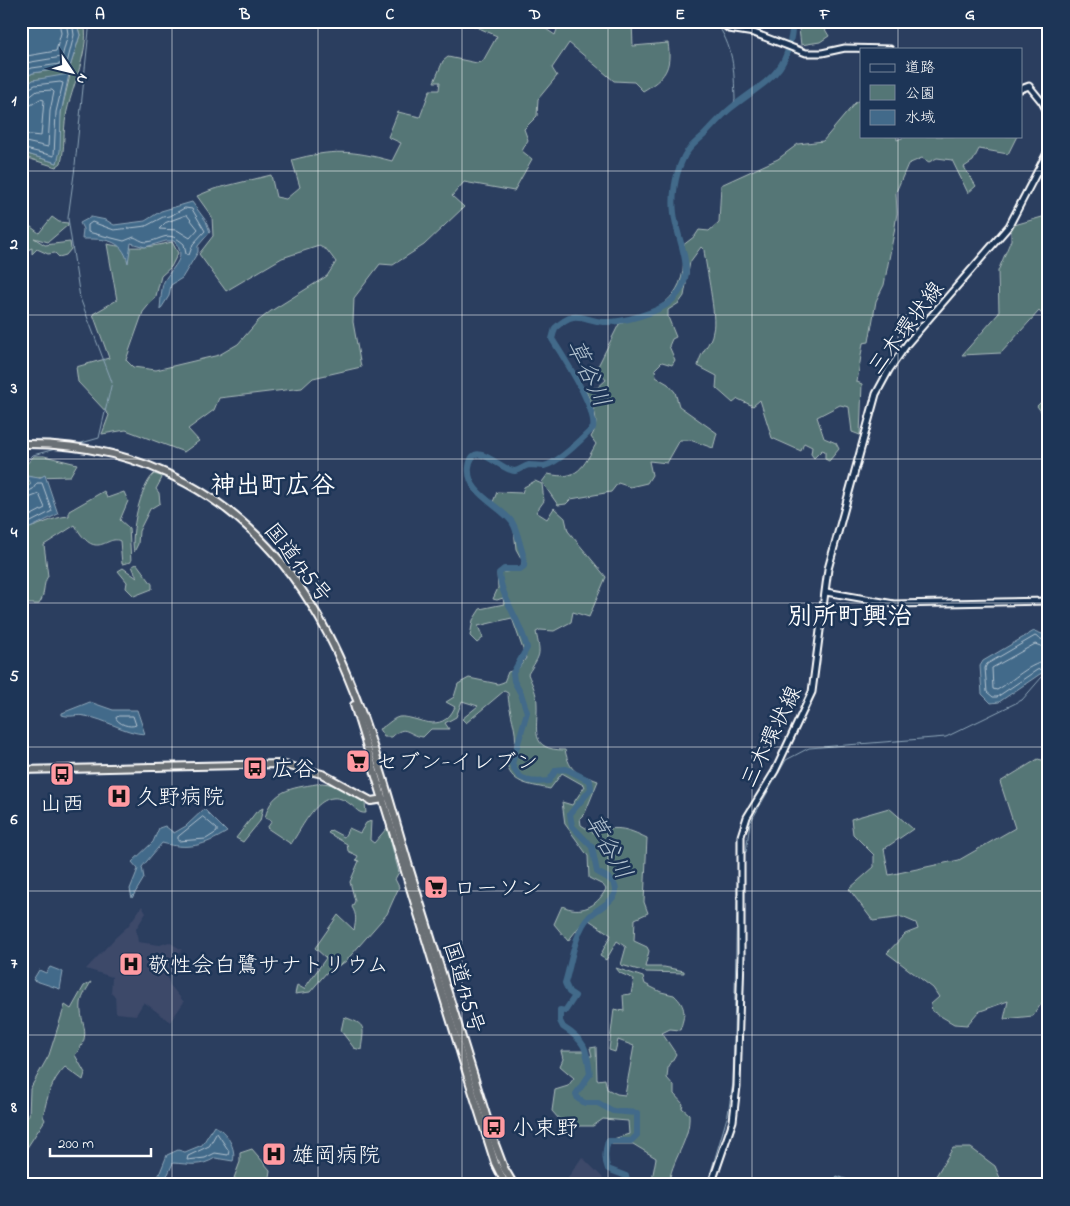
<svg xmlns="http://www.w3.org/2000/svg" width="1070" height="1206" font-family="'Indie Flower','Klee One',sans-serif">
<rect width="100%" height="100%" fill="#2b3e5f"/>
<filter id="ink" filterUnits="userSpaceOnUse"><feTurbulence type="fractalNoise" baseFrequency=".02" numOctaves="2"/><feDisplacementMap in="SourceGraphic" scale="10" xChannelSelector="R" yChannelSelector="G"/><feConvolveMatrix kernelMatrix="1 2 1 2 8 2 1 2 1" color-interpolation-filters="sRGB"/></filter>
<g filter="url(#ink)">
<!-- built -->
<g fill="#3c4869">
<polygon points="142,906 146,913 136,929 138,942 160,945 169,942 182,950 166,972 170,985 184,1002 170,1022 144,1002 136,1015 116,1013 115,997 111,993 112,977 86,969 116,937 128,926"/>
<polygon points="582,1157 610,1185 563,1185"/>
</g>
<!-- green -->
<g fill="#547676" stroke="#aababa">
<path d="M 76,21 L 83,21 C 93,43 70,91 66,116 C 63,132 65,147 61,163 L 56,167 L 21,156 L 21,152 L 57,163 L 61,113 L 70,75 L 33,80 L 21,90 L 21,79 L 33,73 L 70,67 L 80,35 Z"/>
<path d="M 463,21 L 543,21 L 543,27 L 555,35 L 560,21 L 632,21 L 633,46 L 668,43 C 672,69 665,78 643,91 L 634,82 L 614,81 L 569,43 L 552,68 L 557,76 L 538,99 L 537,116 L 524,129 L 528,140 L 522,151 L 532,159 L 514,191 L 464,182 L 452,196 L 464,207 L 424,245 L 393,265 L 380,264 L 354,298 L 353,322 L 361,367 L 313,378 L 302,388 L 219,398 L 214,410 L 188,429 L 199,441 L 184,452 L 126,430 L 102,434 L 109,415 L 78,382 L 76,367 L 109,358 L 93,314 L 117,300 L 107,244 C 130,249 149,248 172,242 L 178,253 L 171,267 L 161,276 L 156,296 L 143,312 L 126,360 L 133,367 L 156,370 L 219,355 L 238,344 L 258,321 L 271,311 L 327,276 L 336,262 L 327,250 L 319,246 L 282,258 L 226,291 L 199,254 L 213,236 L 212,217 L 197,196 L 214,189 L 271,175 L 276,197 L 286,199 L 300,187 L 292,160 C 333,149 351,150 392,161 L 401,143 L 388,137 L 398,112 L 420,117 L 430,90 L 439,90 L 440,82 L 434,82 L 443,61 L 448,57 L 477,63 L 483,61 L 497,36 Z"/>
<polygon points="798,21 820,21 829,36 820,42 801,45"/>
<path d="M 861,99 L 861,136 L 897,136 L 897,140 L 907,136 L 1017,136 L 1008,154 L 979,149 L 973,161 L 964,167 L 976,186 L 968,193 L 952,160 L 937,158 L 929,162 L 922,158 L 908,164 L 896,192 L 897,213 L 894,233 L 884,285 L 876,301 L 869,342 L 863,343 L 857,382 L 862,384 L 860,435 L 852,432 L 849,407 L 840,405 L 817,417 L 824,438 L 836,443 L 839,449 L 829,461 L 825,459 L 825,451 L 822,450 L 814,458 L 811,454 L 812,447 L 804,443 L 801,451 L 772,438 L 760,400 L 753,406 L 738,399 L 733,403 L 716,388 L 717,376 L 698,366 C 700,351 711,345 713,331 C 717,316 706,268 704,250 L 701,247 L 690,262 L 684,296 L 679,303 L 668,310 L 668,317 L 676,337 L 672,339 L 669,346 L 675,360 L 672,365 L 662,362 L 655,369 L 656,377 L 668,384 L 675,392 L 679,406 L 717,433 L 713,448 L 690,440 L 680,440 L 667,463 L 649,461 L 652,475 L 647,483 L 630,487 L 618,483 L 611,492 L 571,499 L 566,504 L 558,505 L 542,482 L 548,474 C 578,481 583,467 596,444 L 591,437 C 602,420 592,406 585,389 L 597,388 L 606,380 L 597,368 L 619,324 C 659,312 691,295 682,246 L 695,236 L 699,230 L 709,231 L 719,222 L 721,185 L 778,159 L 798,144 L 823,141 L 855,103 Z"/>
<polygon points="1049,215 1049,322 1039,311 1001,353 962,355 999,313 998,271 1011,240 1011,226"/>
<polygon points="52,217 59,222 68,223 68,225 48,242 34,238 45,245 70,242 71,249 66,255 59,257 55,253 48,254 37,249 32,254 32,248 21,253 23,221 39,233"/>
<polygon points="1049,394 1049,422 1037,406"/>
<polygon points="34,456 44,456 77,464 70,476 35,477 31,485 21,492 21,470"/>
<path d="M 154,474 L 161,476 L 162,478 L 156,489 L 159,493 L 160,503 L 150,509 L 139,531 L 138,544 L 134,552 C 130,534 140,486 154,474 Z"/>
<path d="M 535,481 L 542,484 L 544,501 L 536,512 L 547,519 L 554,508 L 565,518 L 568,531 L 606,577 L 589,617 L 573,612 L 571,622 L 554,631 L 540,630 L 536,632 C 541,656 541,653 528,674 C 532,684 537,693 537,704 C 538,730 528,750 565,750 C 570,773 577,773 598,781 L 585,813 L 580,818 L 581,825 L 594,833 C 616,825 626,828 647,838 L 644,902 L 648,913 L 635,919 L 634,941 L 647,947 L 649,951 L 645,967 L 664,967 L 684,971 L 684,973 L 646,972 L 621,965 L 626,947 L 617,941 L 606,960 L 600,956 L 611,935 L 586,918 L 568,941 L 554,924 L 562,906 C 580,914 596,908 606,889 L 603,885 L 589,878 L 588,856 L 565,824 L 562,802 L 572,805 L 585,786 L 562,773 L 550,789 C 533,785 512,785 507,765 C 510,758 514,752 515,745 C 518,732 508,710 508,693 L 504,691 L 466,723 L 462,719 L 478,706 L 462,701 L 456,717 L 445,723 L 449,729 L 431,729 L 423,737 C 407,735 406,723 392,737 L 384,737 L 379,729 C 387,726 391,719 399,717 C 417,715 441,737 455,707 L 446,702 L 454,697 L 458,684 L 469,678 L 498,684 L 504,682 L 508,672 L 518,669 L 526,658 L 512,618 L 478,626 L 483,638 L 477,643 L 470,636 L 473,620 L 480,609 L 504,604 L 503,598 L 497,600 L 493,599 L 498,588 L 497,573 L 521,570 L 522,560 L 516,549 L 513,520 L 493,502 L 497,492 L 522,493 L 524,487 Z"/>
<path d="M 104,491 L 107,498 L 124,492 L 128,501 L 120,520 L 129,528 L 131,562 L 122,564 L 120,541 C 107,534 96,563 75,525 L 44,545 L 48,576 C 42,585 46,594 39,604 L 28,604 L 21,577 L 21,530 C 38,527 52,517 69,516 L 69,511 Z"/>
<polygon points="137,564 152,584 152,589 134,596 126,588 127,582 118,571 123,568 137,578 132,566"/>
<polygon points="1038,759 1049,762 1049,992 1033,1016 1004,1019 1008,1001 978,1012 967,1025 954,1024 932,1011 931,1004 939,997 933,988 887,953 905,934 918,929 916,923 902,917 873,921 849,889 874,867 874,855 853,834 851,819 889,808 913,829 884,849 889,875 959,860 1015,828 1000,782"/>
<path d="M 322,783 C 338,784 352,794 365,803 L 366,813 C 358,814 356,808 350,804 C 322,782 304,825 291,844 L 267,828 L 272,821 L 265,818 C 272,787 296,788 322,783 Z"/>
<polygon points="263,808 260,821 243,842 236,838 256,812"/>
<path d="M 371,821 L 370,840 L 374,843 L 387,828 L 399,872 L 395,879 L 399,887 L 387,914 L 345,962 L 327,972 L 310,992 L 295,994 L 297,985 L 304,989 L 326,958 L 315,948 L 338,915 L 354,930 C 356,921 357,915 352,907 L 355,901 L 350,882 L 359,861 L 356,860 L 358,856 L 348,851 L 347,844 L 328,833 L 331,830 L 344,837 L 349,828 L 360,833 L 366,823 Z"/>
<path d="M 616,968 L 643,977 L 645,984 L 661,992 L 674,995 C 687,1007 685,1015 680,1030 L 670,1029 L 662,1033 L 676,1054 L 668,1068 L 667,1078 L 674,1086 L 674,1094 L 683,1104 L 682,1108 L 689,1114 C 691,1141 670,1161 669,1185 L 651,1185 L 656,1158 L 633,1144 L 606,1144 L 607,1141 L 629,1134 L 628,1121 L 603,1119 L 593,1126 L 575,1126 L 559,1119 L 552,1111 L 555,1090 L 568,1086 L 574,1078 L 560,1066 L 563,1059 L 561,1051 L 585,1051 L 585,1056 L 592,1056 L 590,1048 L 596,1047 L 597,1080 L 605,1079 L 607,1089 L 617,1094 L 625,1095 L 634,1046 L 618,1040 L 615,1052 L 609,1050 L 614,1009 L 624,1011 L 623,995 L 631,994 L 634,979 L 620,973 Z"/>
<path d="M 91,982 C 87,989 82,996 81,1003 C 79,1026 94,1032 75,1055 L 85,1073 L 83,1080 L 65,1067 C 51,1081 47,1098 43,1116 L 45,1120 L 21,1157 L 21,1127 L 29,1115 L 30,1089 L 49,1055 L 65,1005 L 71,1009 L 84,986 Z"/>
<path d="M 344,1017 C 367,1025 364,1026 361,1050 L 354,1048 L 341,1031 Z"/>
<polygon points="953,1148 971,1148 995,1166 1003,1185 928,1185 934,1179"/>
<polygon points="252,1149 270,1170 268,1185 249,1185 234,1178 240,1162 240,1153"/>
</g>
<!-- water -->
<g fill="#426a8a" stroke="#8ea6b9">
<polygon points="21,21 76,21 80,35 70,67 33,73 21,79"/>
<polygon points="69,74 61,113 60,151 57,163 21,152 21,90 33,80"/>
<path d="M 192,202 L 206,221 L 210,232 L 198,246 L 198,252 L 182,278 L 171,285 L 169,296 L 160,310 C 160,307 162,286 163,284 C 169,268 190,259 174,241 L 166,241 L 145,247 L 131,243 L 128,263 C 122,238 104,239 82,239 L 83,229 L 80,223 L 91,217 L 106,220 L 114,225 L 145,221 L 161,211 Z"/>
<polygon points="45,475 58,514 28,529 21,530 21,492 31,484 27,476 39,478"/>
<polygon points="1034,631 1045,635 1049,644 1049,672 1040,674 999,702 991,703 982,694 980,666 983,661"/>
<path d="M 90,702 L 113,710 L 137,710 L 145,734 C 124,733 106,719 85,716 C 77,714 70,718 62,715 L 62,713 Z"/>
<path d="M 204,809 L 227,832 C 204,846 188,850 162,843 L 142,867 L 144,878 L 132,898 L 130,889 L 138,869 L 132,862 L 153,842 L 159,828 L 165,826 L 174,833 L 186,826 Z"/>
<polygon points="50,967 63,972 60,989 33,980 39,970 46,973"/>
<path d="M 214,1126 C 226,1130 237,1149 233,1161 L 215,1158 C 201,1167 189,1164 173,1163 L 168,1174 L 158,1185 L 155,1185 L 167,1155 L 178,1150 L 185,1152 L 202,1145 Z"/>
<polygon points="837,1176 862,1185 830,1185"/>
</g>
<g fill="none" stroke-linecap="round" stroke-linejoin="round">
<!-- shore -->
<g stroke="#b3c3d0" stroke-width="1">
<polyline points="21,57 56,51 61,33 59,21"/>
<polyline points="21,65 31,62 62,57 68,34 66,21"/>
<polyline points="21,73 32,68 67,63 74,35 72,21"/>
<polyline points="21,93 35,85 60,82 63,83 56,112 54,156 21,148"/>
<polyline points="21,99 28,98 37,91 52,90 54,92 50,111 48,147 21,141"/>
<polyline points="21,107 31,105 40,99 44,100 41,136 21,134"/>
<path d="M 185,208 L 192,209 L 205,231 L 193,244 L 189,255 L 186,254 L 184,244 C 167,229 163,240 146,242 C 142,242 137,238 134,237 L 124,241 L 88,232 L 88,225 L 92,222 L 114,230 L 146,226 L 163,217 L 170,216 Z"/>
<polygon points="187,215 198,229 190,238 177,230 159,229 165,223"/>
<polyline points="21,495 33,489 37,483 42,483 52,511 27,524 21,524"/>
<polyline points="21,501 39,494 45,508 26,518 21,518"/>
<polyline points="1049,643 1035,636 987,664 985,668 987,692 993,697 997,697 1037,670 1049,667"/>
<path d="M 1049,649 L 1035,644 L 992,668 L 993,689 L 997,690 C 1013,681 1030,662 1049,661"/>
<path d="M 119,716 L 133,716 L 136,725 C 130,728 118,724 116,718 Z"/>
<polygon points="203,817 217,829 217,832 206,839 178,841 178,837"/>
<polygon points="217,1133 229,1151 228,1155 215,1153 205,1158 187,1160 188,1156 209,1146"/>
</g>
<!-- stream -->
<g stroke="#8ea6b9" stroke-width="1">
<path d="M 715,21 C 734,47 734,69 735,100 L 732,107"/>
<polyline points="75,165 90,21"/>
<polyline points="75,167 68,218 80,298 112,382 99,438 78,444"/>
<polyline points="21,467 33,455 59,448"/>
<polyline points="742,853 746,852 750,823 786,760 809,748 946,737 1022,700 1042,677 1049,674"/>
<polyline points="707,1185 728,1114 733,1083 738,854"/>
</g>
<!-- river -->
<path stroke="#426a8a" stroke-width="6" d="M 628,1185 L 626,1176 L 608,1169 C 604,1159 605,1151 608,1141 L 631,1141 L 637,1135 L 637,1113 L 613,1111 L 598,1103 L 585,1103 L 578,1099 L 576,1094 L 590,1074 C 587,1048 585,1041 563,1027 L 560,1021 L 560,1010 L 565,1011 L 575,996 L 569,992 L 565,983 C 571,964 575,931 589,917 C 596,909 616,901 616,890 C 615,879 604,876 597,872 L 592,847 L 572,826 L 570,814 L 591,789 L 590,781 L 566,769 L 556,770 L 549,781 C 532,783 518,782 512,764 L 527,712 L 521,694 L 514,681 L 513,673 L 527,648 C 521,622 502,600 499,573 L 504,569 L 520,569 L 524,566 C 525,558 522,552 520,544 C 518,537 516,528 512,522 C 499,504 466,494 469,467 C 473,436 502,472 515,471 C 520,470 524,466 529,465 C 534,465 540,466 544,466 C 559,463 582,439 593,428 C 597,409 563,356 552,339 L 555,328 C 576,309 580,319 603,322 C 621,323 658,313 671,301 C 701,274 677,244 674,213 C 672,196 675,176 682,161 C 686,150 696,142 704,135 C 713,126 721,116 731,108 C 769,78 789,75 793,21"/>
<!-- secondary casing -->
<g stroke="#fff" stroke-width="9">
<g id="secondary">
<polyline points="719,21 729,29 754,33 806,53 822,53 845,48 890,49"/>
<polyline points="1021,89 1029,86 1042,102 1049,115"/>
<polyline points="826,592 894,604 1049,601"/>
<polyline points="711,1185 733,1121 737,1086 741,956 741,836 747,817 775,771 812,692 828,569 876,394 889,370 907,344 1009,226 1049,149"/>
</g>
</g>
<!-- highway casing -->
<g stroke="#fff" stroke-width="10">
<g id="highway">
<path d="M 21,444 C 79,443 135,455 186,483 C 331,561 367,724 410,870 C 438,962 467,1053 495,1144 L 504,1168 L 514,1185"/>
<polyline points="354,705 471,1087 495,1163 506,1185"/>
<polyline points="21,770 281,764 322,774 371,801 384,799"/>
</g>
</g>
<!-- secondary -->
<use href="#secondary" stroke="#1d3557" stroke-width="5"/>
<!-- highway -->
<use href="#highway" stroke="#6b6f75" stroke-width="6"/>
</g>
</g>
<!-- grid -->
<path fill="none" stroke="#fff" stroke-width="1" stroke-opacity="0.55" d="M 172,21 L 172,1185M 318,21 L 318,1185M 462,21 L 462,1185M 608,21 L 608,1185M 752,21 L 752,1185M 898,21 L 898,49M 898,136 L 898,1185M 21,171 L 1049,171M 21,315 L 1049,315M 21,459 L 1049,459M 21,603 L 1049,603M 21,747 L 1049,747M 21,891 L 1049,891M 21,1035 L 1049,1035"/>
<!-- icons -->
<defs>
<g id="supermarket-square" transform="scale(1.25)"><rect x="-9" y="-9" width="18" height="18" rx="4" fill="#ff9aa2" stroke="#1d3557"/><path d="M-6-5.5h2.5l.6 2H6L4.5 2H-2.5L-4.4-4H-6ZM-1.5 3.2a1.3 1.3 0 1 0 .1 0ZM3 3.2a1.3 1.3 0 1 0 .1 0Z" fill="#111"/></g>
<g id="bus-square" transform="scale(1.25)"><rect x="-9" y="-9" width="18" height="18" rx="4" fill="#ff9aa2" stroke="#1d3557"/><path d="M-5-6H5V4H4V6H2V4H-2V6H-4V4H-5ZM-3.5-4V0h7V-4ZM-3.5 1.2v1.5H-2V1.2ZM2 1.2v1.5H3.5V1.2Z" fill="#111"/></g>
<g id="hospital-square" transform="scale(1.25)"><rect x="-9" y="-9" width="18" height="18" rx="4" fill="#ff9aa2" stroke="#1d3557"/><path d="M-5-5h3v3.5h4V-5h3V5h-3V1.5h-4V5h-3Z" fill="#111"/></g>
</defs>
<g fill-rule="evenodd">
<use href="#supermarket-square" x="358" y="761"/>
<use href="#bus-square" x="255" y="768"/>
<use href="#bus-square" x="62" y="774"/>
<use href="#hospital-square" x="119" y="796"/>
<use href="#supermarket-square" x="436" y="887"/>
<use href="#hospital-square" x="131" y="964"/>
<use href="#bus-square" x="494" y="1127"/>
<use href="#hospital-square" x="274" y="1154"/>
</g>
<g text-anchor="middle" stroke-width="5" stroke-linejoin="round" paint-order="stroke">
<!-- street labels -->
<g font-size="22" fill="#fff" stroke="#1d3557">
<text transform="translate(905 327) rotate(-53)" y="8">三木環状線</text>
<text transform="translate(299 562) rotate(52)" y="8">国道175号</text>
<text transform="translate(770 736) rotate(-64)" y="8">三木環状線</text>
<text transform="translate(465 987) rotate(73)" y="8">国道175号</text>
</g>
<!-- poi labels -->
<g font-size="22" fill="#fff" stroke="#1d3557" text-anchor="start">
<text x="376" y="769">セブン-イレブン</text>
<text x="272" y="776">広谷</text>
<text x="136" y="804">久野病院</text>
<text x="62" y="811" text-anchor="middle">山西</text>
<text x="454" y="895">ローソン</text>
<text x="148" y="972">敬性会白鷺サナトリウム</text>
<text x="512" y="1135">小束野</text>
<text x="292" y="1162">雄岡病院</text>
</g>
<!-- water labels -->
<g font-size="24" font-style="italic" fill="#b3c3d0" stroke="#1d3557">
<text transform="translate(589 373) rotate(65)" y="8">草谷川</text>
<text transform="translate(609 846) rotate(61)" y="8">草谷川</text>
</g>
<!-- quarter labels -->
<g font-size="25" font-weight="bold" fill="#fff" stroke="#1d3557">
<text x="273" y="493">神出町広谷</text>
<text x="850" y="624">別所町興治</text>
</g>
</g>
<!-- margin -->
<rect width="1070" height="1206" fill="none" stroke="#1d3557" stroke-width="55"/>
<!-- legend -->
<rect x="860" y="48" width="162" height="90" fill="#1d3557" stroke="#77869a"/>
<rect x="870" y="64" width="25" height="8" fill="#1d3557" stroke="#77869a"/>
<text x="905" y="72" font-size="15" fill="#ffffff">道路</text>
<rect x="870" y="85" width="25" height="15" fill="#547676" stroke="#77869a"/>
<text x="905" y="98" font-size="15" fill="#ffffff">公園</text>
<rect x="870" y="110" width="25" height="15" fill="#426a8a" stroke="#77869a"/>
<text x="905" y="122" font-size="15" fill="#ffffff">水域</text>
<!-- north arrow -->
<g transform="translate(72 72) rotate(125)" stroke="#1d3557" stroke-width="4" paint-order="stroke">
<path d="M0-4L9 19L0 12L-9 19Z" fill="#ffffff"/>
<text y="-8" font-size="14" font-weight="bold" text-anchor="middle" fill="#ffffff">N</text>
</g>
<!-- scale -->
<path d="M50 1148v8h101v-8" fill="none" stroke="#ffffff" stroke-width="2.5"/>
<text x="58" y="1148" font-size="15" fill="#ffffff" stroke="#1d3557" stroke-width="4" paint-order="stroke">200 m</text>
<rect x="28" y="28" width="1014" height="1150" fill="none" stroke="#fff" stroke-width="2"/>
<g font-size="16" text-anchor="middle" font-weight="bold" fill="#fff">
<text x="100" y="19">A</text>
<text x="245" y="19">B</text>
<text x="390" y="19">C</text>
<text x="535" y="19">D</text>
<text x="680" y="19">E</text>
<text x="825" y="19">F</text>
<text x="970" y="19">G</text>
<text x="14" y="105">1</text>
<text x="14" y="249">2</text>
<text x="14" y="393">3</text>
<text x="14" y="537">4</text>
<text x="14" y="681">5</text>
<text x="14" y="824">6</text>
<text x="14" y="968">7</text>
<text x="14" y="1112">8</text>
</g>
</svg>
